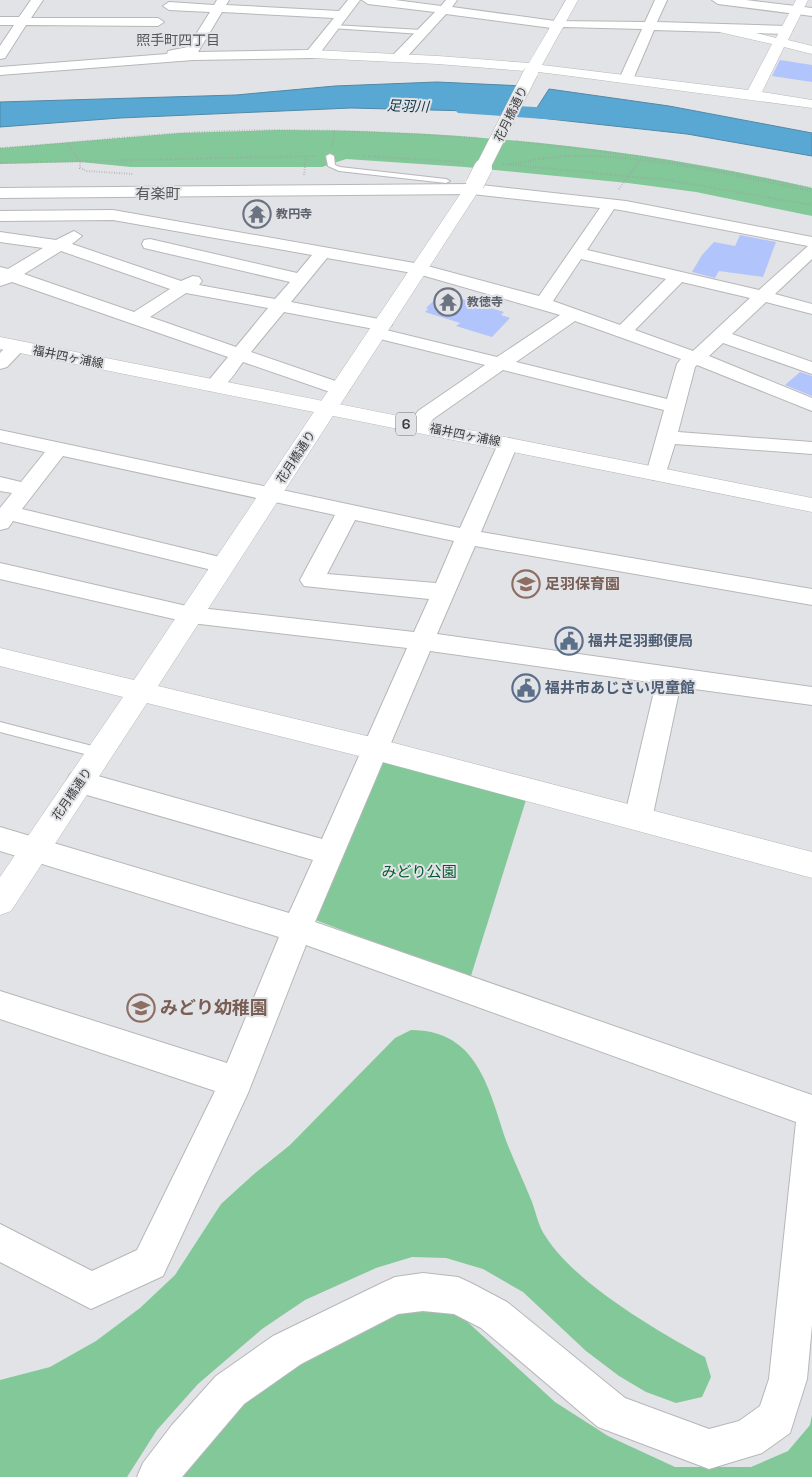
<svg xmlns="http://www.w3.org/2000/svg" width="812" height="1477" font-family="'Space Grotesk','Noto Sans JP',sans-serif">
<rect width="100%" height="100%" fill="#e2e3e6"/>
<!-- green -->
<g fill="#83c899">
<path d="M 277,130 C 456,130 637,147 812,188 L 812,216 L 696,192 L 628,183 L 465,167 L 346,159 L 322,167 L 131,167 L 80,162 L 0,164 L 0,148 L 180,133 Z"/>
<polygon points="378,758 526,800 470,979 313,919"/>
<path d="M 411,1030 C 479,1030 489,1091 507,1143 C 515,1163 524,1182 532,1202 C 536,1213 539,1228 546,1237 C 575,1283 657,1331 705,1357 L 711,1377 L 702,1397 L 676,1403 L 646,1392 L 619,1376 L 586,1351 L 523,1292 L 483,1269 L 446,1258 L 412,1257 L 376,1268 L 305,1300 L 262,1329 L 198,1384 L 157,1430 L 127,1477 L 0,1477 L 0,1380 L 50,1367 L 96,1341 L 140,1308 L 175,1275 L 221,1204 L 254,1174 L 290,1145 L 395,1038 Z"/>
<polygon points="449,1305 555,1402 608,1436 675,1467 751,1467 788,1451 810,1425 812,1415 812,1477 169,1477 242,1396 404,1306"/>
</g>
<!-- water -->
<g fill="#59a8d3" stroke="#5188a6">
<polygon points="437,82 524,86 512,112 351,108 120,118 0,127 0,102 236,95 335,86"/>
<polygon points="549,89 669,106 812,133 812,156 687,134 531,117"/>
</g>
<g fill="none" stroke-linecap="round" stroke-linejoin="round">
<!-- river -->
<polygon fill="#59a8d3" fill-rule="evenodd" points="465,103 589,110 597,111 600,116 597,121 589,122 458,113 454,109 458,105"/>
</g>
<!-- building -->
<g fill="#b1c4fb">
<polygon points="780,60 812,65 812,82 772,76"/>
<polygon points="740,235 776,242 763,277 719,271 715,278 692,272 702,255 714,242 735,246"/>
<polygon points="442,293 504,312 501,315 510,318 492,337 456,326 460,323 425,312 428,309 426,308"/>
<polygon points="800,372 812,376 812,396 785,385"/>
</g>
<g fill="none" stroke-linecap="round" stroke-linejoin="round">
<!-- service casing -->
<g stroke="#b6b7b9" stroke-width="2">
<g id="service">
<polygon points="333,25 422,30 425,32 422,34 331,28"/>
<polygon points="330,154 334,156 335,165 340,167 446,179 450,181 446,183 339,171 328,166 326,156"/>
<polygon points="0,722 100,748 104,750 106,753 104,756 100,758 0,732"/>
</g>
</g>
<!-- minor casing -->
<g stroke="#b6b7b9" stroke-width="2">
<g id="minor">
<polygon points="31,0 43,0 31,18 158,18 164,22 158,26 26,25 5,58 0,59 0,46 14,25 0,25 0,17 19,17"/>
<path d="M 217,0 L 229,0 L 226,5 L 339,11 L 348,0 L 360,0 L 317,57 L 312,58 L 193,60 L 0,75 L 0,67 L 167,54 L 168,51 L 188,47 L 210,12 L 169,10 L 163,6 L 169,2 L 214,5 ZM 222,12 L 334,18 L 308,50 L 198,52 Z"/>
<polygon points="362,0 395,0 441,6 446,0 457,0 452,7 555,21 645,22 655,0 667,0 657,22 787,26 793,30 787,34 654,30 634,77 627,81 620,77 642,29 564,27 559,29 446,14 404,60 394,60 393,57 394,54 435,12 368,4"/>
<polygon points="712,0 746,0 812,8 812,16 718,4"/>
<path d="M 472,184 L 626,201 L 812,237 L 812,259 L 775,294 L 812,304 L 812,314 L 766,302 L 732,334 L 812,362 L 812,374 L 723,343 L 709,356 L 812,398 L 812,411 L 697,365 L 695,367 L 678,432 L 812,442 L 812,454 L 675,444 L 664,479 L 657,480 L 650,479 L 646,474 L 664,410 L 503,370 L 433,419 L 425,430 L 418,432 L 411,430 L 408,426 L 418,411 L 485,365 L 372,337 L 369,333 L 374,329 L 284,312 L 251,352 L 347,385 L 350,389 L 347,393 L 333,393 L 243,362 C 234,374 224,394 207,390 L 204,386 L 228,357 L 12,282 L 0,286 L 0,267 L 8,269 L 43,248 L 0,242 L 0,232 L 56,240 L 74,231 L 82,236 L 72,244 L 181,281 L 193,276 L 199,277 L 202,281 L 199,285 L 275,299 L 290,282 L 144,248 L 142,244 L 144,240 L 150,239 L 297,273 L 312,255 L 113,220 L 0,221 L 0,211 L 113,210 L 420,264 L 539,296 L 600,208 L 472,194 L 0,198 L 0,188 ZM 614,209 L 626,211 L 808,246 L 759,290 L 587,250 ZM 61,251 L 170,289 L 134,312 L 24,274 ZM 327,258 L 418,274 L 560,315 L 497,357 L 386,330 L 392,325 L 389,321 L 291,302 ZM 581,259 L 666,279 L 620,325 L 553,301 ZM 682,282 L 750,298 L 693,351 L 635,330 ZM 186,293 L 268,308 L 236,347 L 150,317 ZM 575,321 L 681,359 L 677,364 L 667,399 L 516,362 Z"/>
<polygon points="17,341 24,343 26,347 7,367 0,369 0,353 10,343"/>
<path d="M 0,430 L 460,528 L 498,444 L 501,440 L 508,438 L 515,440 L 518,444 L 481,532 L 812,589 L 812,605 L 475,546 L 437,634 L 812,687 L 812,705 L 680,687 L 652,819 L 648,827 L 638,830 L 628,827 L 624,819 L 656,683 L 430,651 L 315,922 L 812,1095 L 812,1325 L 807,1379 L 790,1433 L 762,1453 L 709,1469 L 598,1427 L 481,1328 L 454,1314 L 423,1311 L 398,1314 L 301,1364 L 244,1404 L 182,1477 L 137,1477 L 143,1463 L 172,1425 L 216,1376 L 273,1336 L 382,1283 L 395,1277 L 423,1273 L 458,1277 L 471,1283 L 507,1302 L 625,1398 L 709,1429 L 739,1421 L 760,1406 L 769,1379 L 796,1122 L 306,945 L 248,1093 L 163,1276 L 91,1309 L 0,1262 L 0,1224 L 92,1271 L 137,1250 L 215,1091 L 0,1019 L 0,991 L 227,1063 L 279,937 L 0,851 L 0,827 L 289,913 L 313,860 L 80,793 L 70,790 L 66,782 L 70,774 L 80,771 L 322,839 L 407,648 L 191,623 L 0,579 L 0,563 L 191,607 L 414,632 L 429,599 L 304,586 L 300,580 L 335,515 L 63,456 L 22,509 L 232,560 L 235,565 L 232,570 L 224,573 L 13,521 L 8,528 L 0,530 L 0,508 L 12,493 L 0,491 L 0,477 L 21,482 L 45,452 L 0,442 ZM 355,520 L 454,541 L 436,583 L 327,574 Z"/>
</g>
</g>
<!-- tertiary casing -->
<g stroke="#b6b7b9" stroke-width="1">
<g id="tertiary">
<polygon points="566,0 578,0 542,65 748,90 772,44 719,32 718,29 724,25 776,38 796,0 808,0 788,40 812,46 812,54 784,47 762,92 812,100 812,108 563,75 538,72 531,76 526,75 525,71 438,64 312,58 305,54 312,50 438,56 529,63"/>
<polygon points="475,179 483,184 158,686 375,738 812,852 812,878 375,760 147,703 11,911 0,915 0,877 123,697 0,666 0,648 134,680 467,184"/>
</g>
</g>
<!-- primary casing -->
<g stroke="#b6b7b9" stroke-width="1">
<polygon id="primary" points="0,337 812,498 812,512 0,349"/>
</g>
<!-- path -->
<g stroke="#9d9ea0" stroke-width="2" stroke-dasharray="0.5 2" stroke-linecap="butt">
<polyline points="516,141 645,157 812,188"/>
<polyline points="68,144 80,162 80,168 87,171 133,174"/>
<polyline points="332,146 335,130"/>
<path d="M 0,148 C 61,144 121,137 182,133 C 280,127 380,131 478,138"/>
<polyline points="363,156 464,162"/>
<polyline points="0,163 317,156"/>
<polyline points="503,164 667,180 812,205"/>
<path d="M 511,164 C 529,161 549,157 568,156 C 649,154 732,176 812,191"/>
<polyline points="304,175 306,156"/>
<polyline points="619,189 640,160"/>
</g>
<!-- service -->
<use href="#service" fill="#fff" fill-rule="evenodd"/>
<!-- minor -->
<use href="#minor" fill="#fff" fill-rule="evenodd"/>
<!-- tertiary -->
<use href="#tertiary" fill="#fff" fill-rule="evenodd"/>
<!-- primary -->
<use href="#primary" fill="#fff" fill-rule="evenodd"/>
<!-- tertiary-bridge-far1 casing -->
<g stroke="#b6b7b9" stroke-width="15" stroke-linecap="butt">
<polyline id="tertiary-bridge-far1" points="482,169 531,72"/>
</g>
<!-- tertiary-bridge casing -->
<g stroke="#b6b7b9" stroke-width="19" stroke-linecap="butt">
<polyline id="tertiary-bridge" points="475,184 483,168"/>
</g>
<!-- tertiary-bridge-far1 -->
<use href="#tertiary-bridge-far1" stroke="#fff" stroke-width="14"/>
<!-- tertiary-bridge -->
<use href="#tertiary-bridge" stroke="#fff" stroke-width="18"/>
</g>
<!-- icons -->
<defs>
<g id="temple-ring" transform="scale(1.4375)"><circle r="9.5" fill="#e2e3e6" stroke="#6b7280" stroke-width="1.5"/><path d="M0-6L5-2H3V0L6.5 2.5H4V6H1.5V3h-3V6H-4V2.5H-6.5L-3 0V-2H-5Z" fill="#6b7280"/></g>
<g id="school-ring" transform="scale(1.4375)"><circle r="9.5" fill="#e2e3e6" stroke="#8d6e63" stroke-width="1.5"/><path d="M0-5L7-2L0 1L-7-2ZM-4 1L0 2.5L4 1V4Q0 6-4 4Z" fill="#8d6e63"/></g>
<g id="civic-ring" transform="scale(1.4375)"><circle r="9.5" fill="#e2e3e6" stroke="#5c6f8a" stroke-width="1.5"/><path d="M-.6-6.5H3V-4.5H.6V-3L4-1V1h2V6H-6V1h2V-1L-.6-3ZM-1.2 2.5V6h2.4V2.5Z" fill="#5c6f8a"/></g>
</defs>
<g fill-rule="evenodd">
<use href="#temple-ring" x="257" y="214"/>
<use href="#temple-ring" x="448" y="302"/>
<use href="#school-ring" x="526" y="584"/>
<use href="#civic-ring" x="569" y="641"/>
<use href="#civic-ring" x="526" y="688"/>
<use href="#school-ring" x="141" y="1008"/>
</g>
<g text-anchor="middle" stroke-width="4" stroke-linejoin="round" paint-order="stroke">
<!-- far-street labels -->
<g font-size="12" fill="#3d3d3e" stroke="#e2e3e6">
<text transform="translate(511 114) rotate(-64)" y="4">花月橋通り</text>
<text transform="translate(68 357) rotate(11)" y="4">福井四ヶ浦線</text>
<text transform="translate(465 435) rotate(11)" y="4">福井四ヶ浦線</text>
<text transform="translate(296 457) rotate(-57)" y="4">花月橋通り</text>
<text transform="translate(72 794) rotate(-56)" y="4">花月橋通り</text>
</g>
<!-- far-worship labels -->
<g font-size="12" font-weight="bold" fill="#5b616d" stroke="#e2e3e6" text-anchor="start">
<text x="276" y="218">教円寺</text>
<text x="467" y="306">教徳寺</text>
</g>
<!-- far-neighbourhood labels -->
<g font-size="14" fill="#555659" stroke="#e2e3e6">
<text x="178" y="45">照手町四丁目</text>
</g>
<!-- far-water labels -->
<g font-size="14" font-style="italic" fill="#103446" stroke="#e2e3e6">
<text transform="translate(408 106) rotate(2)" y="5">足羽川</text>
</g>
<!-- shield labels -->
<rect fill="#e2e3e6" stroke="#6e6f70" stroke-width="1" x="396" y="412.5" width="20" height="23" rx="4"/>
<g font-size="14" font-weight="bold" fill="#3d3d3e">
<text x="406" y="429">6</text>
</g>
<!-- far-quarter labels -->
<g font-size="15" fill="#555659" stroke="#e2e3e6">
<text x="158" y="199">有楽町</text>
</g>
<!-- education labels -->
<g font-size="15" font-weight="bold" fill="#785e54" stroke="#e2e3e6" text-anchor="start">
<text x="545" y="589">足羽保育園</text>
</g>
<!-- service labels -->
<g font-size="15" font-weight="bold" fill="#4e5e75" stroke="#e2e3e6" text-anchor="start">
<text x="588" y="646">福井足羽郵便局</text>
<text x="545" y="693">福井市あじさい児童館</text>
</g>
<!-- park labels -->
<g font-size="15" fill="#00592e" stroke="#e2e3e6">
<text x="419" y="877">みどり公園</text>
</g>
<!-- near-education labels -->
<g font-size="18" font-weight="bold" fill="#785e54" stroke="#e2e3e6" text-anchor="start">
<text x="160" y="1014">みどり幼稚園</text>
</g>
</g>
</svg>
